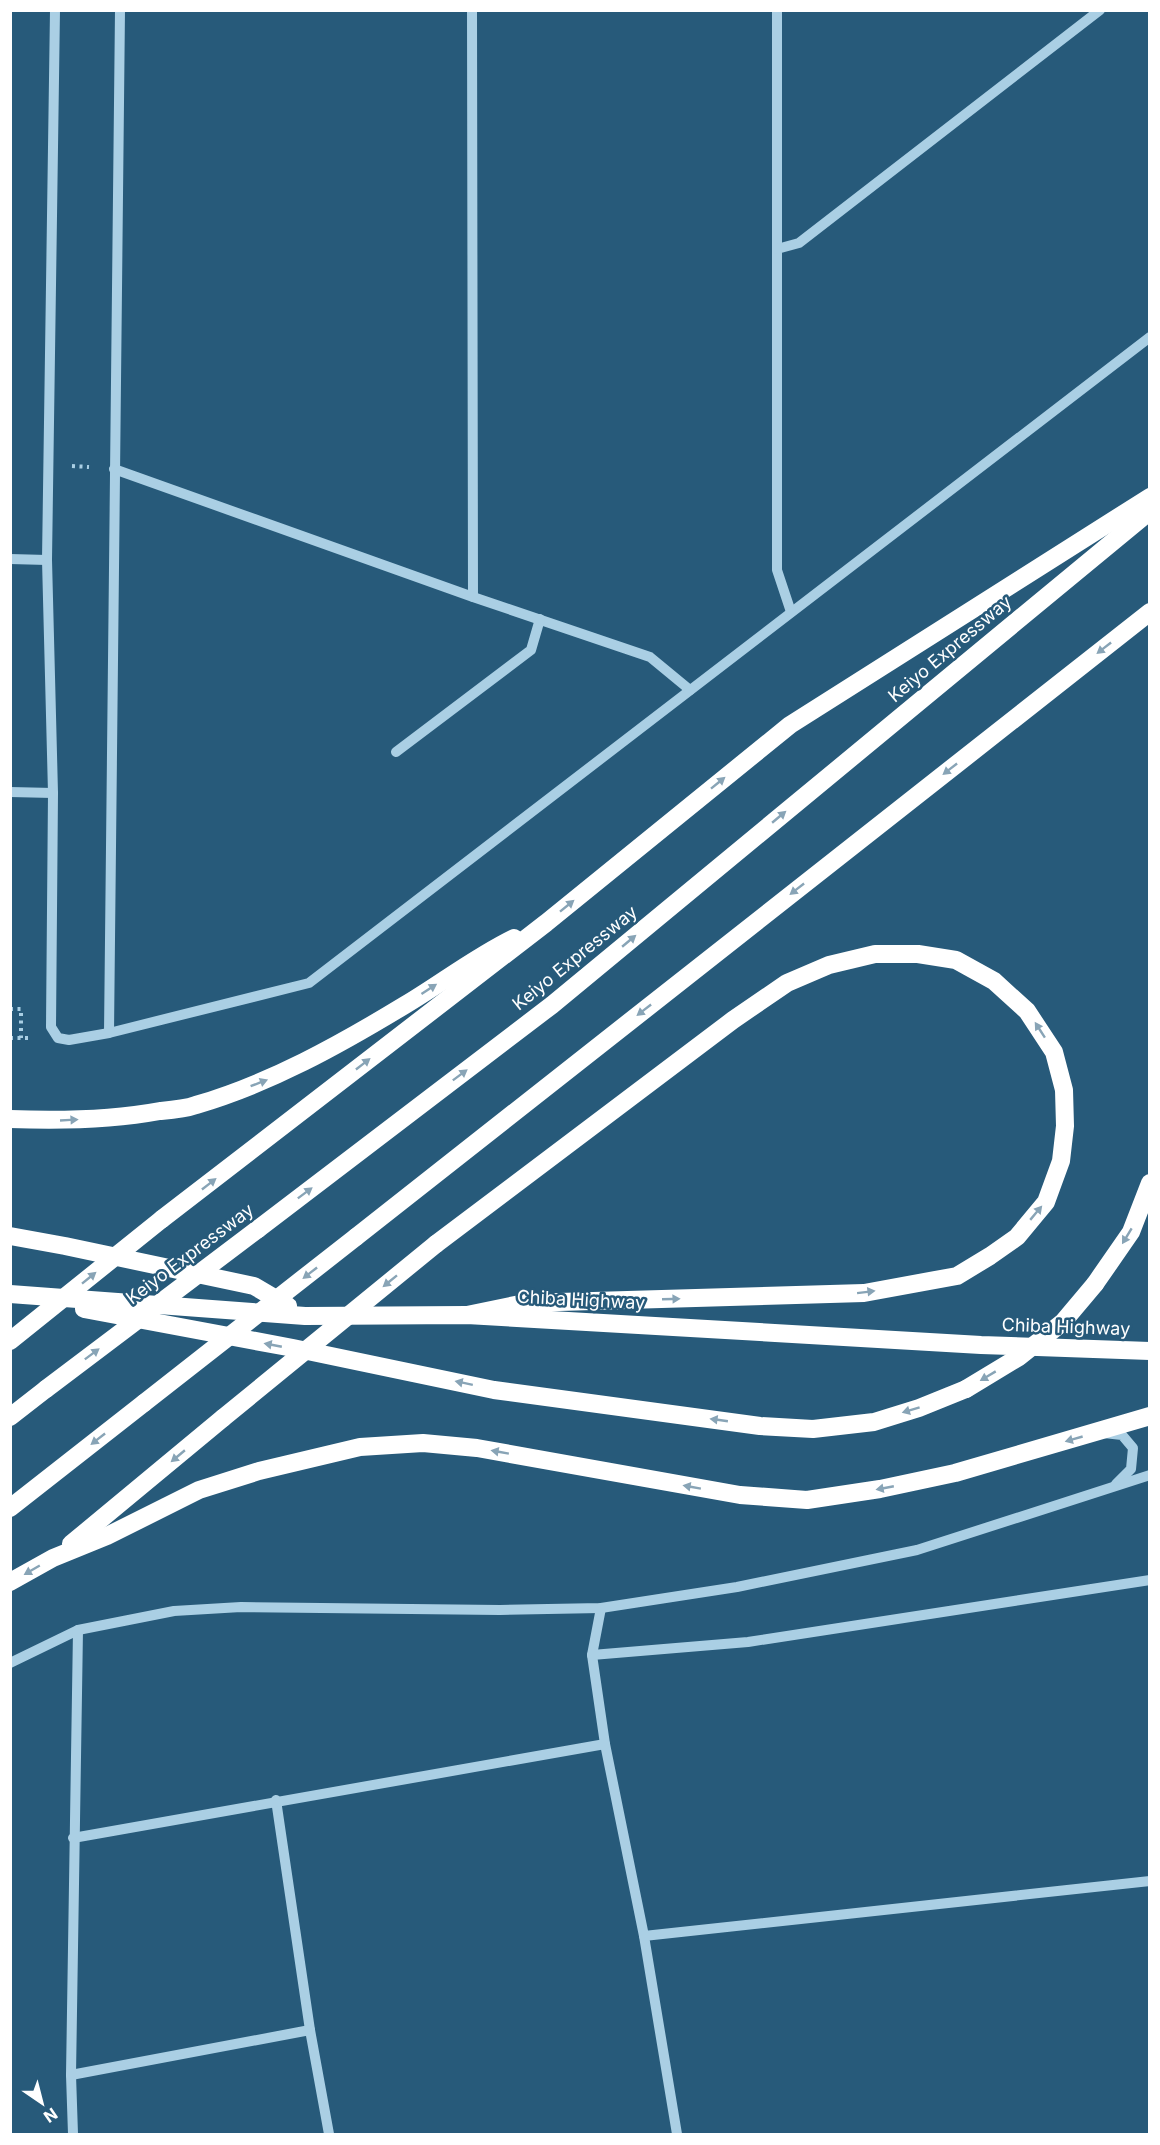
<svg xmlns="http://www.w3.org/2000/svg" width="1160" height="2145" font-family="Inter,sans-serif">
<rect width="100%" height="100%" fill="#275a7a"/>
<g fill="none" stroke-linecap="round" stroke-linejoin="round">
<!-- path -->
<g stroke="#aacfe4" stroke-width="4" stroke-dasharray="3 4.5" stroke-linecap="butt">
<polyline points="72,466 89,467"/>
<polyline points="10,1009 21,1009 21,1038"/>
<polyline points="10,1038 30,1038"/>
</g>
<!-- minor -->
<g stroke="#aacfe4" stroke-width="10">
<polyline points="55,10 47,560 53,793 51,1027 58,1038 69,1040 109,1033 309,983 1150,337"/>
<polyline points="472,10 473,597"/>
<polyline points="777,10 777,570 791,612"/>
<polyline points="777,249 799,243 1100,10"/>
<polyline points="114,469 473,597 650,657 690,690"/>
<polyline points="10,559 47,560"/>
<polyline points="396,752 531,650 540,619"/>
<polyline points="10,792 53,793"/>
<polyline points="109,1033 120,10"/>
<polyline points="1104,1433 1122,1435 1133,1448 1131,1469 1116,1484"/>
<polyline points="601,1608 592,1655 605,1744 644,1936 677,2134"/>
<polyline points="592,1655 748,1642 1150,1580"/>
<polyline points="10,1663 78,1630 174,1611 241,1607 500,1610 601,1608 737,1587 917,1550 1150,1475"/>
<polyline points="276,1800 310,2030 329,2134"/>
<polyline points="73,1838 605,1744"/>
<polyline points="644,1936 1150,1881"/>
<polyline points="71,2075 310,2030"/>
<polyline points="73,2134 71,2075 78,1630"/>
</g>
<!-- highway -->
<g stroke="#fff" stroke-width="18">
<path d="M 10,1119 C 61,1121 111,1120 160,1111 C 172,1110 185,1109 196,1105 C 271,1083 339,1045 405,1005 C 442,983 475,957 514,938"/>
<polyline points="162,1219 546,923 790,725 1150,497"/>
<polyline points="258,1229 552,1005 1150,511"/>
<polyline points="10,1236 65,1246 254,1286 288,1306"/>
<polyline points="356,1237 1150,612"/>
<polyline points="436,1244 733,1020 787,983 829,965 875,954 918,954 956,960 994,981 1027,1011 1054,1052 1064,1090 1065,1126 1061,1161 1046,1202 1017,1237 990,1256 957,1276 864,1293 525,1303 467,1315"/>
<polyline points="1095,1284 1131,1232 1150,1183"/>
<polyline points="10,1294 305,1316 467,1315 981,1345 1150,1351"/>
<polyline points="84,1309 293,1348 494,1390 760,1426 813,1429 874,1422 919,1408 966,1389"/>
<polyline points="10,1417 46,1389"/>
<polyline points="10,1508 144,1403"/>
<polyline points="71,1544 223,1418"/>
<polyline points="10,1582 53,1558 107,1536 199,1490 259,1471 360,1447 423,1443 477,1448 740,1495 807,1500 880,1489 955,1473 1150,1416"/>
</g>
<!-- highway-bridge -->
<g stroke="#fff" stroke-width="18">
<polyline points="10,1341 162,1219"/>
<polyline points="46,1389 258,1229"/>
<polyline points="966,1389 1019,1357 1063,1322 1095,1284"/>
<polyline points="144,1403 356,1237"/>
<polyline points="223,1418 436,1244"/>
</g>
</g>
<!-- one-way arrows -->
<defs><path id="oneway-solid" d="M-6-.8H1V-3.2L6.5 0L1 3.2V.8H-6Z" transform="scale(1.5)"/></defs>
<g fill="#88a4b6">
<use href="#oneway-solid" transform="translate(1104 648) rotate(142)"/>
<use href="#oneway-solid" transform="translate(950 769) rotate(142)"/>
<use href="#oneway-solid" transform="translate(718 783) rotate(-39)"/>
<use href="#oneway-solid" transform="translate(779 817) rotate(-40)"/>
<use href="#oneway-solid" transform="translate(797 889) rotate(142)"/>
<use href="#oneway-solid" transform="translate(567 906) rotate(-39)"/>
<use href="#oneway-solid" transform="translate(629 941) rotate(-40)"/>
<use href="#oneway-solid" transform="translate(429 989) rotate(-33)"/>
<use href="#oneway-solid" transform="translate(644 1010) rotate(142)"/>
<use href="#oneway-solid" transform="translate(1040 1030) rotate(-123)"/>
<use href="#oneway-solid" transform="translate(363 1064) rotate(-38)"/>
<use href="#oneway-solid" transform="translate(460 1075) rotate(-37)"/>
<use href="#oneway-solid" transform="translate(259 1083) rotate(-21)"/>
<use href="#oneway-solid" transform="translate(69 1120) rotate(-3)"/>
<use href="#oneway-solid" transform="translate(209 1184) rotate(-38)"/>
<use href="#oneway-solid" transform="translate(305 1193) rotate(-37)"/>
<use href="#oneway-solid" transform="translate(1036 1213) rotate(-50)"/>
<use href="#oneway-solid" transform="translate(1127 1236) rotate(121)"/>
<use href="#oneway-solid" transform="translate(310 1273) rotate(142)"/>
<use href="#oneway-solid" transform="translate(89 1278) rotate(-39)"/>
<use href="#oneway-solid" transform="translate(390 1281) rotate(141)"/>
<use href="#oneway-solid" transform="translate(866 1292) rotate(-7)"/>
<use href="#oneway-solid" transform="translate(671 1299) rotate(-2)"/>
<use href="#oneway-solid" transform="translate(273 1345) rotate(-169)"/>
<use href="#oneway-solid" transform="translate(92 1354) rotate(-37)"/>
<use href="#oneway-solid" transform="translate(988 1376) rotate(149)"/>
<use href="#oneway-solid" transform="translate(464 1383) rotate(-168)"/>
<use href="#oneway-solid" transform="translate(911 1410) rotate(163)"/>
<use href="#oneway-solid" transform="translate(719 1420) rotate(-172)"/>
<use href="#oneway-solid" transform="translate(98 1439) rotate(142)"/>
<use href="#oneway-solid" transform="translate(1074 1439) rotate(164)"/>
<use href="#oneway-solid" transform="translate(500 1452) rotate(-170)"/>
<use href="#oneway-solid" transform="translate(178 1456) rotate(140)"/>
<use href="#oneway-solid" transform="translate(692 1487) rotate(-170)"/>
<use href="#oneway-solid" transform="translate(885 1488) rotate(169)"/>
<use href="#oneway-solid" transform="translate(32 1570) rotate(150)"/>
</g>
<g text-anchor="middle" stroke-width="5" stroke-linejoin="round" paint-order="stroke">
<!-- street labels -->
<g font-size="18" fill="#fff" stroke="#275a7a">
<text transform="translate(950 649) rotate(-40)" y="6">Keiyo Expressway</text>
<text transform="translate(575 958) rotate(-39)" y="6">Keiyo Expressway</text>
<text transform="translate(190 1254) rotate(-37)" y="6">Keiyo Expressway</text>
<text transform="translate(581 1300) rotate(3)" y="6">Chiba Highway</text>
<text transform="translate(1066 1327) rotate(2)" y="6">Chiba Highway</text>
</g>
</g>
<!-- border -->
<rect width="1160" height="2145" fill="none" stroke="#ffffff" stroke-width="24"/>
<!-- north arrow -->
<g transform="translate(42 2103) rotate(145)" stroke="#275a7a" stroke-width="4.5" paint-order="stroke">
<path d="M0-4.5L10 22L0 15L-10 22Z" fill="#ffffff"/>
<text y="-9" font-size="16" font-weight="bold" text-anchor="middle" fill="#ffffff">N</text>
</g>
</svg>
